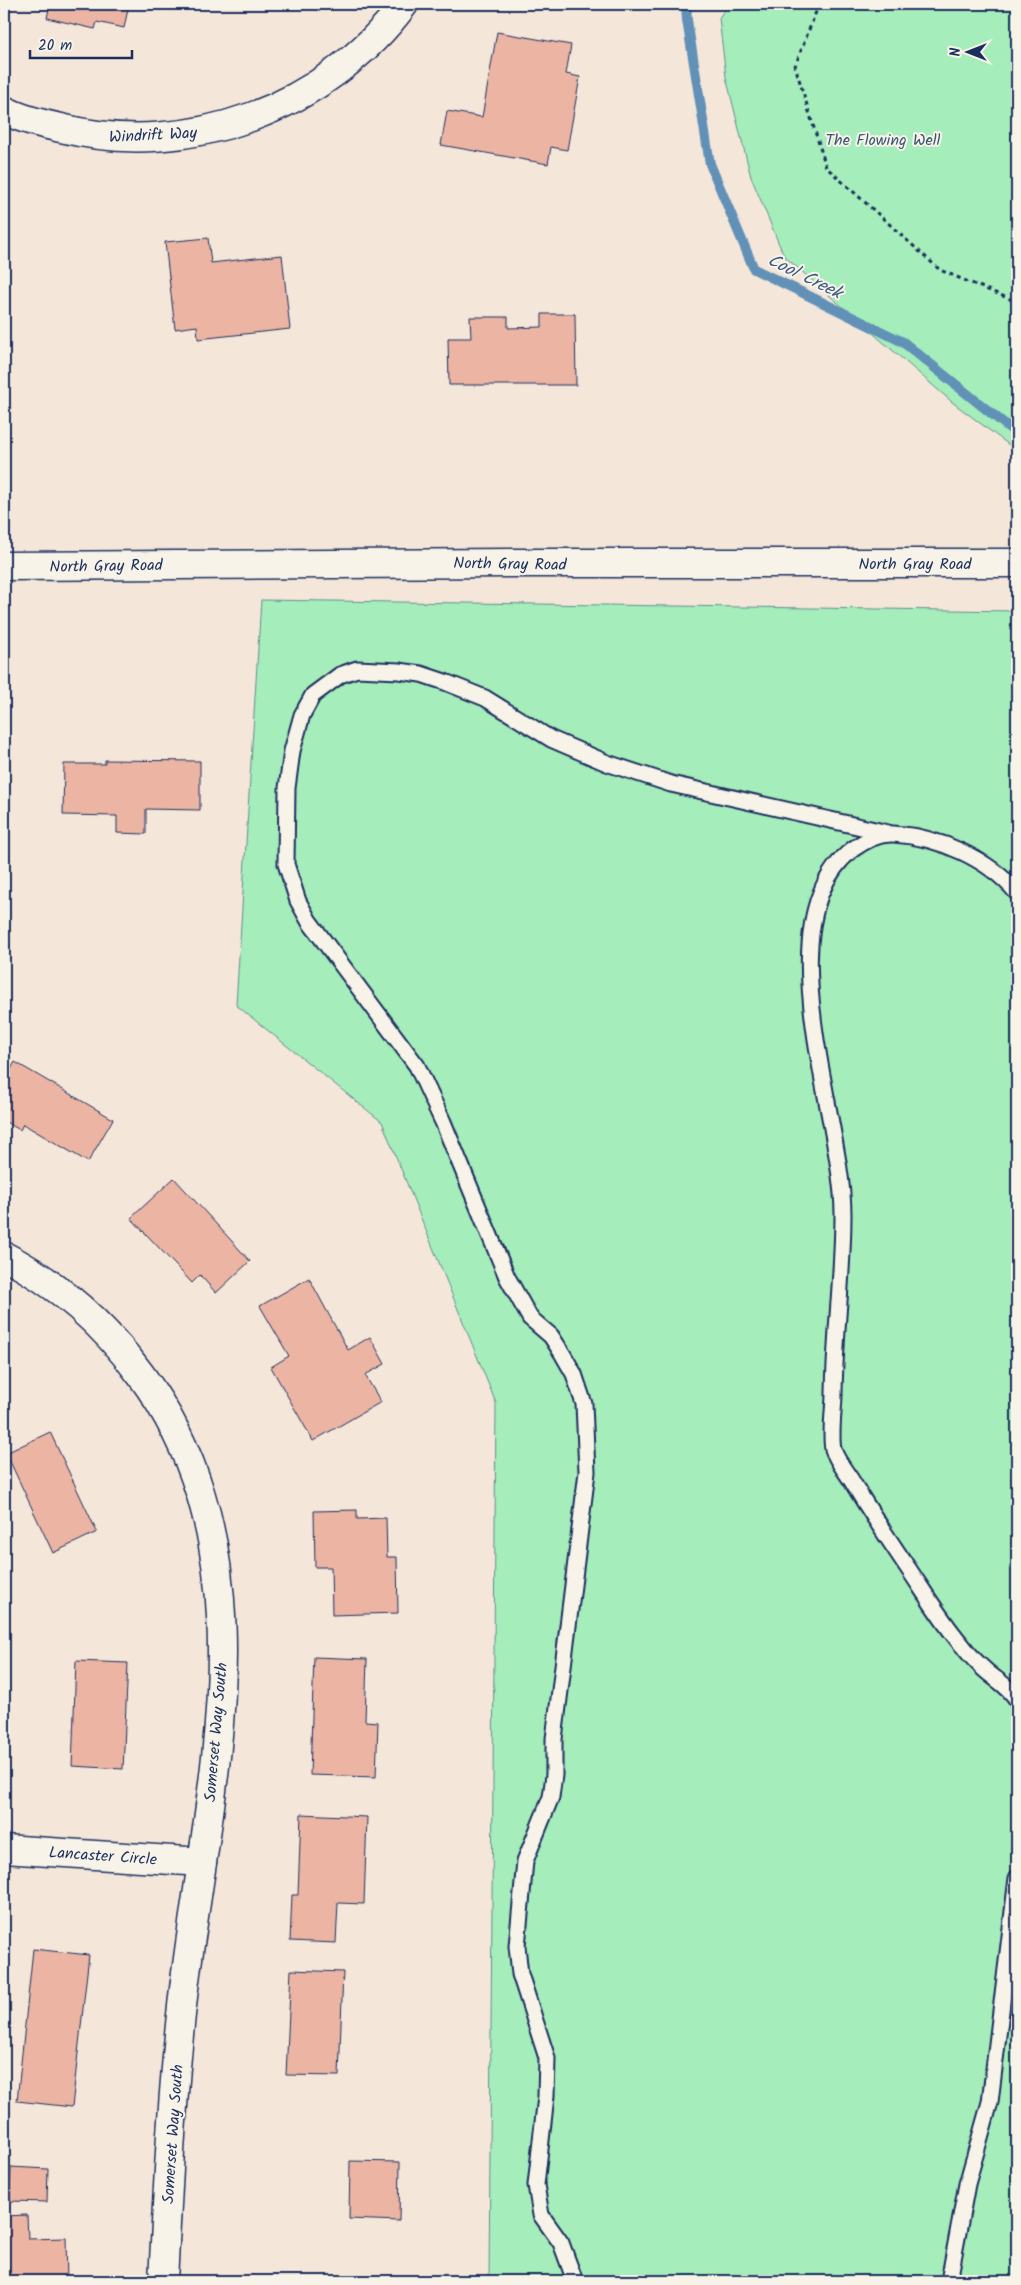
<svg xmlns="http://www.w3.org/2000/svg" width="1021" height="2285" font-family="Kalam,sans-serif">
<rect width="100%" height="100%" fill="#f5e6da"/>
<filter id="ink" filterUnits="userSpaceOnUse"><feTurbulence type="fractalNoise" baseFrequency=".02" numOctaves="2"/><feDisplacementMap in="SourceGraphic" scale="10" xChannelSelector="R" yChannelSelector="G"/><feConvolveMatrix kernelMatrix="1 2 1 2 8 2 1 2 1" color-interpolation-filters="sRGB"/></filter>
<g filter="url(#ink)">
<!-- green -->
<g fill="#a5edbb" stroke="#608e8c">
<polygon points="728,4 1017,4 1017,451 952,402 784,256 751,177 726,77 719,18"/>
<polygon points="261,600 1017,611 1017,2281 489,2281 496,1403 382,1122 236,1005"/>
</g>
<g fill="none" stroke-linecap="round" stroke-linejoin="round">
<!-- stream -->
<polyline stroke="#6291b7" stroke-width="10" points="686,4 687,20 710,164 754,269 903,342 1017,434"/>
</g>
<!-- building -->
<g fill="#ecb4a3" stroke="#1b2f5e">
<polygon points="50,4 129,4 124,28 97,22 95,29 47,18"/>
<polygon points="497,32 571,45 566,74 580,77 567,150 551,147 548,164 441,145 447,111 482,117"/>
<polygon points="208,238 211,263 282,255 290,329 198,339 197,326 175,329 165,242"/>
<polygon points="542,314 575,314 576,385 449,385 448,338 471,338 470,317 508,317 508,328 542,327"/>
<polygon points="105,760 200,761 200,810 146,809 146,834 117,833 117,816 63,815 64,764 105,764"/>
<polygon points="6,767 7,817 4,817 4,768"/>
<polygon points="15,1062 113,1119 88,1162 23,1124 20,1130 4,1121 4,1081"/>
<polygon points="174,1178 250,1261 216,1293 200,1275 192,1283 131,1218"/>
<polygon points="309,1278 348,1350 370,1337 385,1364 365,1375 381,1402 313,1441 271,1367 289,1356 260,1306"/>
<polygon points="50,1432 97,1532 53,1553 6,1453"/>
<polygon points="357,1510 357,1519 386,1518 387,1557 397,1557 398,1613 332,1615 331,1567 315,1567 314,1511"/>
<polygon points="314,1657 367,1659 365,1721 378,1722 376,1777 310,1775"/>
<polygon points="76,1661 128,1663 123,1769 72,1766"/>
<polygon points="301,1814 367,1817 364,1904 338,1903 336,1943 290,1941 292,1895 298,1895"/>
<polygon points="33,1949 89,1955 72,2107 17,2101"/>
<polygon points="291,1970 343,1972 339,2076 286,2075"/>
<polygon points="350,2161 400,2162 399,2221 349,2219"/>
<polygon points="11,2167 48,2169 47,2202 10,2201"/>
<polygon points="27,2215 28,2239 66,2238 67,2281 4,2281 4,2216"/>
</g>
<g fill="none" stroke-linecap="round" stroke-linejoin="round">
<!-- service casing -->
<g stroke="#1b2f5e" stroke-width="19">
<g id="service">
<path d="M 1017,893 C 988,858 938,837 894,834 C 880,833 864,841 853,849 C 761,920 843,1117 843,1214 C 843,1274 835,1333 834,1393 C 834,1409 830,1434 833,1449 C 836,1460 847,1473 853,1483 C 872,1515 893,1546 914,1577 C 929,1600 944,1624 962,1645 C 969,1654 977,1663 985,1670 C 997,1681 1009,1686 1017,1700"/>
<polyline points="575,2281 561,2243 541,2215 536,2185 546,2096 547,2058 520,1974 517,1946 525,1861 551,1797 554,1775 554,1739 587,1472 584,1404 574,1374 562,1353 551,1336 530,1318 507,1277 443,1122 417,1066 309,921 298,901 286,864 287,788 292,751 302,715 313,695 340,675 357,669 399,671 421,674 445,682 485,698 551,739 607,763 671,784 888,833"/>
<polyline points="949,2281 967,2184 990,2102 1017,1878"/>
</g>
</g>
<!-- minor casing -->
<g stroke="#1b2f5e" stroke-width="31">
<g id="minor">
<path d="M 4,110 C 21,119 42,124 61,128 C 187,160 327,108 404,4"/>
<path d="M 4,1256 C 59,1284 105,1326 141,1375 C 276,1559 207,1791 183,1997 C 172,2092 168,2187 163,2281"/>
<polyline points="4,1849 202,1862"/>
</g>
</g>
<!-- tertiary casing -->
<g stroke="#1b2f5e" stroke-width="31">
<path id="tertiary" d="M 4,566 C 342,562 679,563 1017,563"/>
</g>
<!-- path -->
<polyline stroke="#1b2f5e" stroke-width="3" stroke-dasharray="4 4" stroke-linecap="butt" points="819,4 795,66 826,167 940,270 1017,302"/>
<!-- service -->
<use href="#service" stroke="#f7f3e8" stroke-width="15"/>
<!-- minor -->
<use href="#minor" stroke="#f7f3e8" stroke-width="28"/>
<!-- tertiary -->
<use href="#tertiary" stroke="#f7f3e8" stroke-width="28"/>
</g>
</g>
<g text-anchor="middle" stroke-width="4" stroke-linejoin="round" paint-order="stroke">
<!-- street labels -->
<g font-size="16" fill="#1b2f5e" stroke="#f7f3e8">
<text transform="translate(153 134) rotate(-3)" y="6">Windrift Way</text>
<text transform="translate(510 563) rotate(1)" y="6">North Gray Road</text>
<text x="915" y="569">North Gray Road</text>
<text transform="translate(106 565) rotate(-1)" y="6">North Gray Road</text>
<text transform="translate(215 1732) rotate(-85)" y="6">Somerset Way South</text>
<text transform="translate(103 1855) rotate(4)" y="6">Lancaster Circle</text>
<text transform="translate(172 2134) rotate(-86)" y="6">Somerset Way South</text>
</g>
<!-- park labels -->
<g font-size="16" fill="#375571" stroke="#f7f3e8">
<text x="883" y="145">The Flowing Well</text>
</g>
<!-- water labels -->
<g font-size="18" font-style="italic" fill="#395883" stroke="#f7f3e8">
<text transform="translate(805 276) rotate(26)" y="6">Cool Creek</text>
</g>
</g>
<!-- margin -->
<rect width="1021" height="2285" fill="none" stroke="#f7f3e8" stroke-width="20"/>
<rect x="10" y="10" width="1001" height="2265" fill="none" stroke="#1b2f5e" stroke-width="2" filter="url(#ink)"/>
<!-- north arrow -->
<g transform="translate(968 52) rotate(270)" stroke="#f7f3e8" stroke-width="4" paint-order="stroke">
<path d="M0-4L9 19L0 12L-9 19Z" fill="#1b2f5e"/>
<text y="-8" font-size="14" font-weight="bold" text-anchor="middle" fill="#1b2f5e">N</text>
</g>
<!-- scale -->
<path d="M30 50v8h102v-8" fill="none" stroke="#1b2f5e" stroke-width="2.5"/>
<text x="38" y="50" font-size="15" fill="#1b2f5e" stroke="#f7f3e8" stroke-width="4" paint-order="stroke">20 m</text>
</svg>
